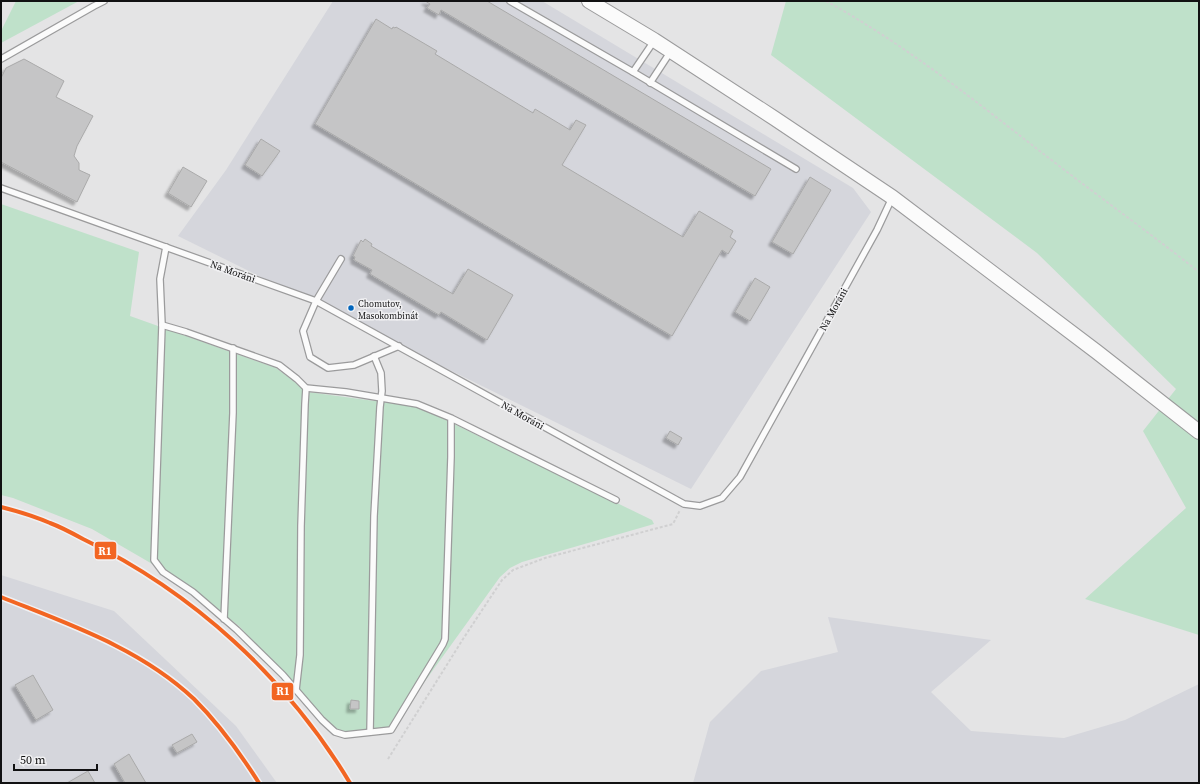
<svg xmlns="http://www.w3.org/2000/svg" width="1200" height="784" font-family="'Source Serif 4',serif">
<defs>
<filter id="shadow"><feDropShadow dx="-3.5" dy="3.5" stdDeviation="1" flood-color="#0004"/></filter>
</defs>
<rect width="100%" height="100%" fill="#e4e4e5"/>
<!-- built -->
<g fill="#d5d6dc">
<polygon points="333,1 542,1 853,188 871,212 691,489 178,236 226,170"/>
<polygon points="1,575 114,611 236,726 277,783 1,783"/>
<polygon points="828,617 991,640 931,692 971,731 1064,738 1125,720 1199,684 1199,783 693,783 710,722 761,671 838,652"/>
</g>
<!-- green -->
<g fill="#bfe1ca">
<polygon points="16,1 79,1 1,43 1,31"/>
<polygon points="786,1 1199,1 1199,635 1085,599 1186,508 1143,431 1176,389 1037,253 771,55"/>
<polygon points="1,204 139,252 130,316 276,368 308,392 419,407 652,520 654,524 522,562 510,568 500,577 392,727 361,736 336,731 239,626 173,576 92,529 13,498 1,495"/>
</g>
<!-- building -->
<g fill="#c5c5c6" stroke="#aaa" filter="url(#shadow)">
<polygon points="425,1 487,1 771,169 755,196 441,10 439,15 427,8 430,4"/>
<polygon points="376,19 392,29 393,27 395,28 396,27 437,51 435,54 533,113 535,109 570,130 576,120 586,125 562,165 683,237 699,211 733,231 730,237 736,241 728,254 722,250 672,336 315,124"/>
<polygon points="24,59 64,81 56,97 93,116 77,146 74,156 79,163 79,170 90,175 77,202 1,162 1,78 6,68"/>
<polygon points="261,139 280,151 262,176 245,165"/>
<polygon points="183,167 207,181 191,207 168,193"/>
<polygon points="810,177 831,190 793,254 772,242"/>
<polygon points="365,239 372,244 371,246 453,294 468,269 513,295 487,340 441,312 439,315 370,274 372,270 354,260 355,257 353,256 361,240 363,242"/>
<polygon points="755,278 770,287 750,321 735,312"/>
<polygon points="670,431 682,438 678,445 666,438"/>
<polygon points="33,675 53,710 36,720 15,685"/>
<polygon points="351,700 359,701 359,709 350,709"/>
<polygon points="192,734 197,742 177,753 172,745"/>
<polygon points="129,754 146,783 125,783 114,764"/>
<polygon points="88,771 95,783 67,783"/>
</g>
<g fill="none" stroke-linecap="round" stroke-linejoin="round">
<!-- service casing -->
<g stroke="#9b9b9c" stroke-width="8">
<g id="service">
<polyline points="510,1 633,72 796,169"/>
<polyline points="1,59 94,6 104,1"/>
<polyline points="633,72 654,41"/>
<polyline points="650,83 671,51"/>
<polyline points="1,188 316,301 684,504 700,506 722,498 740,477 877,230 892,198"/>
<polyline points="341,259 316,301 303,331 310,357 328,368 354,365 399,346"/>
<polyline points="162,325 160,279 166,247"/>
<polyline points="451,418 451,457 445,639 443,644 391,730 345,735 335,732 322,720 283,675 237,630 193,592 163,572 154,560 162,325 186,332 279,365 297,379 306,388 346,392 417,404 451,418 616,500"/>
<polyline points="224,619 233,413 233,348"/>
<polyline points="296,690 300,655 301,526 305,404 306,388"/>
<polyline points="370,732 374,516 380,407 382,391 381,373 374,356"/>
</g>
</g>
<!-- tertiary casing -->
<g stroke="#9b9b9c" stroke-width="16">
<polyline id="tertiary" points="589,1 654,40 774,118 892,197 1097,352 1199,432"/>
</g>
<!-- path -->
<g stroke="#d0d0d1" stroke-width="2" stroke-dasharray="3 2" stroke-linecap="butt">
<path d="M 826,1 C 908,46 980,105 1054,162 C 1102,199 1151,234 1199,272"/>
<polyline points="388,759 463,639 502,580 513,570 545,558 673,524 680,510"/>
</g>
<!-- service -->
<use href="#service" stroke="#fbfbfb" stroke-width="5.5"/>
<!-- tertiary -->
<use href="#tertiary" stroke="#fbfbfb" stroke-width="14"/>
<!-- rail-1 casing -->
<g stroke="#f1f1f3" stroke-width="7">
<g id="rail-1">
<path d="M 1,507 C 17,511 34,516 50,523 C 61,527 72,533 83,539 C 193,592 287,678 350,783"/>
<path d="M 1,597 C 68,624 140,648 194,699 C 219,724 240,753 259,783"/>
</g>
</g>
<!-- rail-1 -->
<use href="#rail-1" stroke="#f26522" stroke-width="4"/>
</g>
<!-- markers -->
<circle fill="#0065bd" stroke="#f1f1f3" stroke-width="1.5" cx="351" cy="308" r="3.5"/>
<g text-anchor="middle" stroke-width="3" stroke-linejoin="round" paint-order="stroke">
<!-- bus labels -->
<g font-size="9" fill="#111112" stroke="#f1f1f3" text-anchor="start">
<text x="358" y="307">Chomutov,<tspan x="358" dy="12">Masokombinát</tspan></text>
</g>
<!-- street labels -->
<g font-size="10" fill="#111112" stroke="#f1f1f3">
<text transform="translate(233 271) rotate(20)" y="4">Na Moráni</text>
<text transform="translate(833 309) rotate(-61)" y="4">Na Moráni</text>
<text transform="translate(523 415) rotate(29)" y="4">Na Moráni</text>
</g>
</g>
<g stroke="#f1f1f3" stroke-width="1.5">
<rect x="94" y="541" width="23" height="19" rx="4" fill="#f26522"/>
<rect x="271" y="682" width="23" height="19" rx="4" fill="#f26522"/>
</g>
<g font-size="11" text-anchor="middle" font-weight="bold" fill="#fff">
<text x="105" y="555">R1</text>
<text x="283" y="695">R1</text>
</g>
<!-- border -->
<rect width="1200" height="784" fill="none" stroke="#111112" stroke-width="4"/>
<!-- scale -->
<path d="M14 764v6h83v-6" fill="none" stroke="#111112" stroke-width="2"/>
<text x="20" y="764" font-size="12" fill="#111112" stroke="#f1f1f3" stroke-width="3" paint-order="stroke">50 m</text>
</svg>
